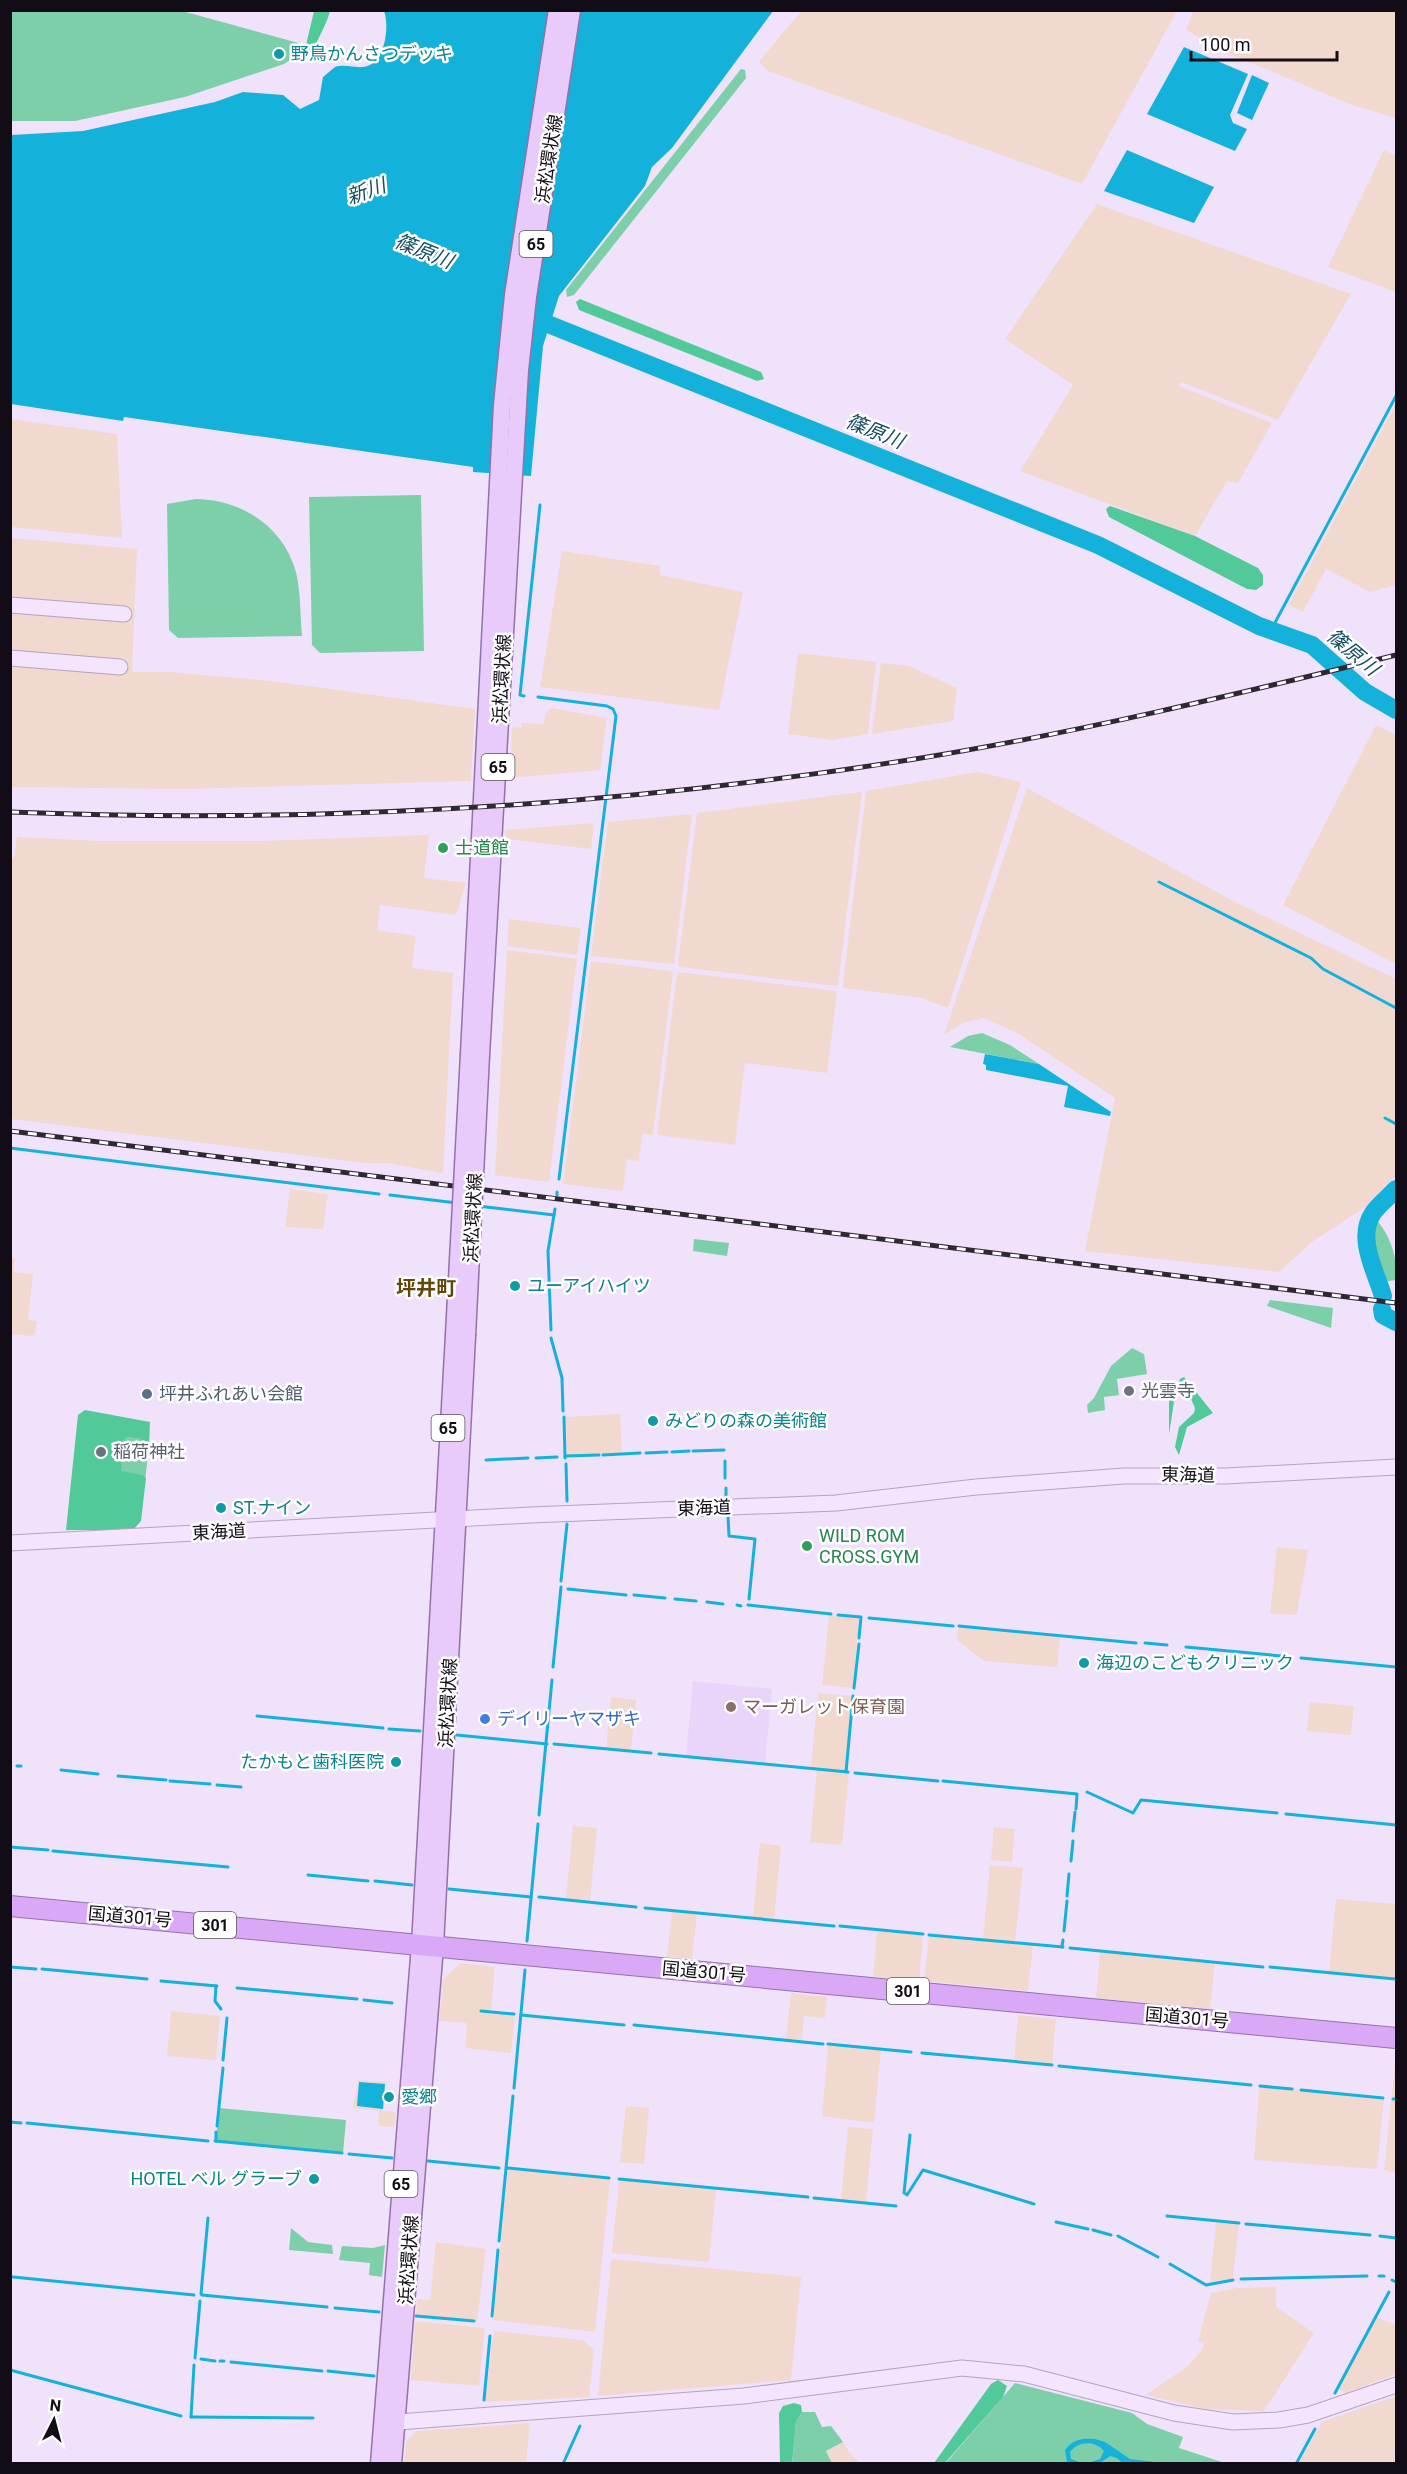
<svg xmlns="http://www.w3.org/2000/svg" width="1407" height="2474" font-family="Roboto,'Noto Sans JP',sans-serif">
<rect width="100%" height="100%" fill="#f0e2fb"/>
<!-- industrial -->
<g fill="#f1d9d0">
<polygon points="1194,10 1396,11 1396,118 1352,105 1225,52 1186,30"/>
<polygon points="801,11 801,10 1177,11 1082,184 768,71 759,62"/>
<polygon points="1384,150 1396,156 1396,292 1328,267"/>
<polygon points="1097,204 1351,294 1278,420 1181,382 1179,386 1272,423 1238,483 1227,481 1195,536 1020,471 1073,385 1005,339"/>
<polygon points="1396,404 1396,585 1370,592 1326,569 1303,612 1289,605"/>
<polygon points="11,419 117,434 122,538 11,527"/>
<polygon points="10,538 137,549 132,672 169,672 272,681 475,709 471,781 185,789 11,787"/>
<polygon points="562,551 660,566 660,575 743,592 719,710 540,687"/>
<polygon points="798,653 876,662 868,734 832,740 788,734"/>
<polygon points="881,663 909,666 957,688 953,721 872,734"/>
<polygon points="551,708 607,718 600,770 510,778 512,727 522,728 522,723 544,724 545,715"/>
<polygon points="1376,725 1396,735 1396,964 1283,905"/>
<polygon points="978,772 1021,782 948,1008 921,998 844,988 843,985 866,791"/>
<polygon points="1027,788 1233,901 1396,979 1396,1176 1365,1207 1312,1242 1279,1272 1085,1251 1115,1098 1017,1033 984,1018 963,1023 944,1035"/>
<polygon points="862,792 838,985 836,986 680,967 678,965 697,813"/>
<polygon points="692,814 674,964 591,956 608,822"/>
<polygon points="594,823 591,849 505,839 505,830"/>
<polygon points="429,835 424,878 466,883 456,915 380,905 377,930 416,936 412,968 453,973 443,1173 387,1163 364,1163 11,1119 10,858 14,858 17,837 99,841 263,841"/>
<polygon points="509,919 581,928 577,955 507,946"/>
<polygon points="507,950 577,959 549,1182 495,1175"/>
<polygon points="591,961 671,971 673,973 653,1135 642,1134 639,1161 627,1159 623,1191 563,1184"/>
<polygon points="679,972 835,991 837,993 827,1073 745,1063 735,1145 657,1135 677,974"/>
<polygon points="290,1189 328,1194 323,1229 285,1227"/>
<polygon points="11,1258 15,1258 14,1272 33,1274 28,1320 37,1321 35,1334 32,1336 11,1334"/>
<polygon points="620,1414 622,1453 567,1455 566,1417"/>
<polygon points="1277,1547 1308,1550 1297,1613 1295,1615 1270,1614"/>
<polygon points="829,1615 859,1618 853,1688 822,1685"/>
<polygon points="958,1627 1060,1637 1057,1667 984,1661 957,1640"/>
<polygon points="818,1693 852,1696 845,1771 811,1768"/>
<polygon points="611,1697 636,1700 631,1751 606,1749"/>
<polygon points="1310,1702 1354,1706 1351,1735 1307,1731"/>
<polygon points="817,1770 849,1773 842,1845 810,1842"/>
<polygon points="573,1826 597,1828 590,1901 566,1899"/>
<polygon points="994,1827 1015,1829 1012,1862 991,1860"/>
<polygon points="760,1843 781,1846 774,1919 753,1917"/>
<polygon points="990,1865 1023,1868 1015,1942 983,1939"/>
<polygon points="1336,1899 1396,1904 1395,1978 1329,1972"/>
<polygon points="672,1911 697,1913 692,1959 667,1957"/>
<polygon points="877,1931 923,1935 919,1981 873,1976"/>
<polygon points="929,1936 1033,1945 1028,1991 924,1981"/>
<polygon points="1100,1952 1215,1963 1210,2009 1096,1998"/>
<polygon points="461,1963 495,1967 491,2011 481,2011 515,2015 511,2053 465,2048 467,2023 439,2021 443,1979"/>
<polygon points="791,1993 827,1997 825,2018 804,2016 802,2041 786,2039"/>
<polygon points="171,2011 220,2016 216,2060 167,2056"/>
<polygon points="1018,2015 1056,2019 1052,2065 1014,2061"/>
<polygon points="828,2045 881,2050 874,2123 822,2116"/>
<polygon points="1396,2053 1396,2173 1384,2170"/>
<polygon points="358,2080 386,2082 383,2111 396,2112 394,2127 378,2126 379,2111 353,2108"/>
<polygon points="1259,2086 1384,2098 1377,2169 1254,2160"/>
<polygon points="626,2106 649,2108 644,2164 620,2162"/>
<polygon points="848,2127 873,2129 866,2202 841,2200"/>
<polygon points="508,2169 610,2179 595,2332 493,2320"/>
<polygon points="619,2180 716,2189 709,2262 612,2253"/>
<polygon points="1216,2221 1239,2224 1233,2278 1210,2282"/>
<polygon points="436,2242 486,2249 477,2321 416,2315 417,2299 430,2300"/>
<polygon points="613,2259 801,2277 791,2380 598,2396 611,2261"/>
<polygon points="1276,2287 1276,2307 1314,2333 1264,2411 1205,2409 1146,2395 1188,2366 1201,2351 1204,2343 1198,2341 1211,2293 1237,2288"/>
<polygon points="1377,2317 1396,2325 1396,2374 1346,2393 1338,2389"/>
<polygon points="415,2321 485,2328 479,2386 411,2380"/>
<polygon points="494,2331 583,2340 594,2350 589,2397 485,2402"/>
<polygon points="1396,2396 1396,2463 1299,2463 1322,2422"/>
<polygon points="530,2423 526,2463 404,2463 406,2442 416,2431"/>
<polygon points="843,2442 850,2454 861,2463 832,2463 826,2451"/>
</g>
<!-- built -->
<polygon fill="#e9d4fa" points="693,1681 772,1689 765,1764 686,1756"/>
<!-- green -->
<g fill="#7dcfaa">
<polygon points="11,10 182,11 302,44 297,56 284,64 185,97 75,121 11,121"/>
<polygon points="741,69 745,70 746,78 574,295 567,297 566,290"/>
<polygon points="421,495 424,651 320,653 312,645 309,497"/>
<path d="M 196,499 C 242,500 283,526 296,572 C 301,593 300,615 302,636 L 178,638 L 169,630 L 167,504 Z"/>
<polygon points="982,1033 1010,1045 1039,1064 950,1047 968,1036"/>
<path d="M 1374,1217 C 1391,1236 1397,1255 1396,1280 L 1382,1282 L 1371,1251 Z"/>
<polygon points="694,1239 729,1243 727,1256 693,1251"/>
<polygon points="1270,1300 1333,1308 1331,1328 1267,1306"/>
<polygon points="1132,1348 1144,1354 1147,1374 1117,1379 1119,1395 1104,1397 1105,1410 1088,1413 1087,1405 1094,1398 1111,1366"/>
<polygon points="128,1437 141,1439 144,1450 149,1447 143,1498 118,1495 124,1440"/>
<polygon points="219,2108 346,2120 343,2153 216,2141"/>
<polygon points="291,2228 308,2242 332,2245 333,2254 289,2250"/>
<polygon points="385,2245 382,2277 369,2275 370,2263 339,2260 342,2246 373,2248"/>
<polygon points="1015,2383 1132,2413 1147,2424 1183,2437 1179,2448 1225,2463 945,2464"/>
<polygon points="802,2412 815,2412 822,2427 831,2426 843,2442 826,2451 832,2463 792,2464 796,2422"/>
</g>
<!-- forest -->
<g fill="#51c999">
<path d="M 314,11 L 330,11 C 326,27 317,38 312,55 L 309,56 L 306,45 Z"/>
<polygon points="580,299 761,372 764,379 757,381 579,310 576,302"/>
<polygon points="1110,506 1195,536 1258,568 1263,575 1263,585 1256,590 1247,589 1109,517 1106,509"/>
<polygon points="1184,1377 1213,1413 1187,1427 1179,1455 1175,1447 1179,1427 1194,1413 1195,1408 1187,1390 1176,1389 1169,1434 1169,1401 1180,1379"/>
<polygon points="85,1410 150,1422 149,1447 146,1451 142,1449 141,1439 128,1437 124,1440 121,1471 142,1475 146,1478 141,1521 133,1530 66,1530 78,1415"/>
<polygon points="998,2380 1007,2386 1003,2397 945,2463 934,2463 991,2384"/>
<polygon points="794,2403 801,2405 802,2412 796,2422 792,2463 780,2463 779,2413 783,2406"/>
</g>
<!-- water -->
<g fill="#14b2db">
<path d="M 384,11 L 773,11 L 672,148 L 652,167 L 645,186 L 559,296 L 543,346 L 531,476 L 473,472 L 473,467 L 124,417 L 123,421 L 11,404 L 11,135 L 83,131 L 215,102 L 243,92 L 283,95 L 300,109 L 319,100 L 323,77 L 335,67 C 345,64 354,68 363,67 C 385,65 390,27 384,11 Z"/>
<polygon points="1184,47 1248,74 1230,115 1233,123 1247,129 1235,151 1147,114"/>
<polygon points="1252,75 1269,83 1252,120 1237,113"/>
<polygon points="1127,150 1214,187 1194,223 1104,191"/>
<polygon points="985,1054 1039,1064 1111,1112 1110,1116 1064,1107 1068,1086 986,1070 986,1065 983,1064"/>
<polygon points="359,2082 385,2084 383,2109 357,2106"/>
<path d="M 1095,2439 L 1105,2442 L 1130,2459 L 1163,2463 L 1122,2463 L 1117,2458 L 1110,2456 L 1100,2463 L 1088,2463 L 1100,2459 L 1104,2451 C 1095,2440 1078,2441 1070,2452 L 1071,2459 L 1082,2463 L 1067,2462 L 1065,2450 C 1073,2439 1083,2438 1095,2439 Z"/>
</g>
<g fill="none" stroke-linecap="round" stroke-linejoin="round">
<!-- stream -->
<g stroke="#14b2db" stroke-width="3">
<polyline points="1270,632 1396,396"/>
<polyline points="524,696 520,695 540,505"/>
<polyline points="538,697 607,706 613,709 616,716 559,1179"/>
<polyline points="1159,882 1311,958 1323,969 1396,1008"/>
<polyline points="1385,1118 1396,1124"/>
<polyline points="10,1148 379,1194"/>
<polyline points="390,1195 457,1203"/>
<polyline points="557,1195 557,1192"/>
<polyline points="478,1206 554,1215"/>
<polyline points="551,1330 548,1251 555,1209"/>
<polyline points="551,1338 562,1378 563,1411"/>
<polyline points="564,1417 565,1458"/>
<polyline points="693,1451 724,1450"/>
<polyline points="672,1452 689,1451"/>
<polyline points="646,1453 667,1452"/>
<polyline points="603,1455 640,1453"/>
<polyline points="565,1456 599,1455"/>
<polyline points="536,1458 557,1457"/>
<polyline points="486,1460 528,1458"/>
<polyline points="725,1461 725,1478"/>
<polyline points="566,1464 567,1501"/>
<polyline points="726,1488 726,1496"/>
<polyline points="728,1515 729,1536 755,1539 749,1599"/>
<polyline points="561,1581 567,1524"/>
<polyline points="568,1589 626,1595"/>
<polyline points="634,1595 665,1598"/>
<polyline points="675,1599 696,1601"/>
<polyline points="707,1602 723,1604"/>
<polyline points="737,1605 741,1606"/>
<polyline points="748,1605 831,1614"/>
<polyline points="838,1615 861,1617 859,1638"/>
<polyline points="869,1618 953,1626"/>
<polyline points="959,1626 1136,1643"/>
<polyline points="1145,1643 1167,1645"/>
<polyline points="1186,1647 1292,1657"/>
<polyline points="1301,1658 1396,1667"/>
<polyline points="553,1667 561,1587"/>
<polyline points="854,1688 859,1644"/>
<polyline points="257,1716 383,1728"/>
<polyline points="389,1729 420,1731"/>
<polyline points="457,1735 547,1744"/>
<polyline points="554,1744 651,1753"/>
<polyline points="659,1754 848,1772"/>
<polyline points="17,1766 21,1766"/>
<polyline points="61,1770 98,1774"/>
<polyline points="846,1772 853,1696"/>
<polyline points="855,1773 938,1781"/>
<polyline points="118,1776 166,1780"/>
<polyline points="170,1781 210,1784"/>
<polyline points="943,1781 1077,1794 1076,1809"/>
<polyline points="217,1785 241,1787"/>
<polyline points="1087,1792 1133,1813 1141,1800 1277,1813"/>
<polyline points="1286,1814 1396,1825"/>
<polyline points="539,1815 552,1680"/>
<polyline points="1073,1831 1075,1812"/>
<polyline points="10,1847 48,1850"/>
<polyline points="53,1851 228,1867"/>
<polyline points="1071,1861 1073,1841"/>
<polyline points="308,1875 368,1881"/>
<polyline points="375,1881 412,1885"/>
<polyline points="449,1889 531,1897"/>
<polyline points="1067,1896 1069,1874"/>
<polyline points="539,1897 636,1907"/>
<polyline points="645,1908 834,1926"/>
<polyline points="840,1926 923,1934"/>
<polyline points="1064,1931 1067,1901"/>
<polyline points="929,1935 1063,1947"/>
<polyline points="527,1941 538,1824"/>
<polyline points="1062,1947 1063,1940"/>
<polyline points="1070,1948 1263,1967"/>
<polyline points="10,1967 36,1969"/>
<polyline points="1270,1967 1395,1979"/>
<polyline points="42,1969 147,1979"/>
<polyline points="161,1981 217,1986"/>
<polyline points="216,1986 215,2001 221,2009"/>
<polyline points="237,1988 357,1999"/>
<polyline points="364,2000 392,2003"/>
<polyline points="481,2011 514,2014"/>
<polyline points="521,2015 624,2025"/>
<polyline points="634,2025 823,2044"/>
<polyline points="828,2044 911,2052"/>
<polyline points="922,2053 1052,2065"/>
<polyline points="223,2060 227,2018"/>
<polyline points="1059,2066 1251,2085"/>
<polyline points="1260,2086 1292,2089"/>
<polyline points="514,2088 525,1970"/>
<polyline points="1301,2090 1383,2098"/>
<polyline points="1393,2099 1396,2099"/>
<polyline points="10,2122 21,2123"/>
<polyline points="27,2123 208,2141"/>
<polyline points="217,2126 223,2068"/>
<polyline points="215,2141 342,2153"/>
<polyline points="216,2141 216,2132"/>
<polyline points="349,2154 392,2158"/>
<polyline points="428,2161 499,2168"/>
<polyline points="507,2168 609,2178"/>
<polyline points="619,2179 808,2197"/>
<polyline points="906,2194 904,2193 910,2135"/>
<polyline points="907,2195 923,2170 1034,2204"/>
<polyline points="814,2198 896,2206"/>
<polyline points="1167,2216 1239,2223"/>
<polyline points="1056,2222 1088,2229"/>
<polyline points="1246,2224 1370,2235"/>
<polyline points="1093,2230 1111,2235"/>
<polyline points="1118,2236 1158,2257"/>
<polyline points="1380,2236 1396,2238"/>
<polyline points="499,2241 513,2096"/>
<polyline points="1170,2264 1206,2285 1233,2280"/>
<polyline points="1379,2276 1384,2276"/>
<polyline points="13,2277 194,2295"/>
<polyline points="1241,2279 1367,2276"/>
<polyline points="1392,2280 1396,2282"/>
<polyline points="201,2294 208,2218"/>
<polyline points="202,2295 327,2307"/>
<polyline points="335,2308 379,2312"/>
<polyline points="416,2316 474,2321"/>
<polyline points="492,2316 498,2250"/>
<polyline points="195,2358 200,2301"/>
<polyline points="201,2359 215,2361"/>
<polyline points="220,2361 224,2361"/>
<polyline points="231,2362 322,2371"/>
<polyline points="10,2370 181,2416"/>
<polyline points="328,2371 374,2376"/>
<polyline points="1335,2393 1389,2292"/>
<polyline points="484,2400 490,2336"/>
<polyline points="191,2417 313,2418"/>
<polyline points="191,2417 194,2365"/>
<polyline points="563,2464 580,2426"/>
<polyline points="1296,2464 1315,2429"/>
</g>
<!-- river -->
<g stroke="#14b2db" stroke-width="18">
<polyline points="528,316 1098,545 1259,626 1312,645 1365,692 1396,710"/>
<path d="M 1383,1296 C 1376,1272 1356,1238 1373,1213 C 1379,1204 1389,1197 1396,1189"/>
<polyline points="1382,1309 1383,1315 1396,1322"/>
</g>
<!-- secondary casing -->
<g stroke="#b4a3c1" stroke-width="17">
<g id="secondary">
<polyline points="10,605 124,614"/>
<polyline points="10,658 120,667"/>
<polyline points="10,1543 530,1515 836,1503 976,1487 1124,1476 1226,1476 1396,1467"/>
<polyline points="385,2423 744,2396 962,2368 1024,2374 1174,2413 1233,2422 1279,2420 1308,2415 1396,2385"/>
</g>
</g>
<!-- primary casing -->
<g stroke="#9372a9" stroke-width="19">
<g id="primary">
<polyline points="469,1054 502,405 513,295 557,10"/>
<polyline points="481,1055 520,370 528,297 572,10"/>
<polyline points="379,2464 420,1945 454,1335"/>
<polyline points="393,2464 435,1946 467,1336"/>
</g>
</g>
<!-- highway casing -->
<g stroke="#9372a9" stroke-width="22">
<polyline id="highway" points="10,1906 1396,2038"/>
</g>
<!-- secondary -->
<use href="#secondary" stroke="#f4e5fd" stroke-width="15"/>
<!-- primary -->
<use href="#primary" stroke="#e8cbfa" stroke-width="16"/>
<!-- highway -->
<use href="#highway" stroke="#d9a9f7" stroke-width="20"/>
<!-- rail casing -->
<g stroke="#2f2834" stroke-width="5">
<g id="rail">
<path d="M 10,812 C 314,824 615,807 915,759 C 1077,733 1238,694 1396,655"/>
<polyline points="10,1131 1396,1303"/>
</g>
</g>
<!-- rail -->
<use href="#rail" stroke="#fff" stroke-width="3" stroke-dasharray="9" stroke-linecap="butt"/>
<!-- primary-bridge casing -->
<g stroke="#9372a9" stroke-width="19" stroke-linecap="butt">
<g id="primary-bridge">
<polyline points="454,1335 469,1054"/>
<polyline points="467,1336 481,1055"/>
</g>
</g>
<!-- primary-bridge -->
<use href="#primary-bridge" stroke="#e8cbfa" stroke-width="16"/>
</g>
<!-- markers -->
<g fill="#0f9aa8" stroke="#fff" stroke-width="2">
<circle cx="279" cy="54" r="6"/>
<circle cx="515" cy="1286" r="6"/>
<circle cx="653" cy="1421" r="6"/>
<circle cx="221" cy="1508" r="6"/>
<circle cx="1084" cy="1663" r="6"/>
<circle cx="396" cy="1762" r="6"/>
<circle cx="389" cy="2097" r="6"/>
<circle cx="314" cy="2179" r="6"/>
</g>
<g fill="#2e9e5b" stroke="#fff" stroke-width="2">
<circle cx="443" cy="848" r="6"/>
<circle cx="807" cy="1546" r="6"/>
</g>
<g fill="#6b7280" stroke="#fff" stroke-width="2">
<circle cx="1129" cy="1391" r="6"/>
<circle cx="101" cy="1452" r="6"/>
</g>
<circle fill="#5c6f8a" stroke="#fff" stroke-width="2" cx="147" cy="1394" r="6"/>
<circle fill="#8d6e63" stroke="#fff" stroke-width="2" cx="731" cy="1707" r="6"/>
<circle fill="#3f7fe0" stroke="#fff" stroke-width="2" cx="485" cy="1719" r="6"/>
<g text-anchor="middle" stroke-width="5" stroke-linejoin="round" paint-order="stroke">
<!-- shield labels -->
<g fill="#fff" stroke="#59555d" stroke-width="1.5">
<rect x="519.5" y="231" width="33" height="26" rx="4.5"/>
<rect x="481.5" y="754" width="33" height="26" rx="4.5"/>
<rect x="431.5" y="1415" width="33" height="26" rx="4.5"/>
<rect x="194" y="1912" width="42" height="26" rx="4.5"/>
<rect x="887" y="1978" width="42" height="26" rx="4.5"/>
<rect x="384.5" y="2171" width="33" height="26" rx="4.5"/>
</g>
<g font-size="16" font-weight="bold" fill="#120c17">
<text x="536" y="250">65</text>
<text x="498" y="773">65</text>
<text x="448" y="1434">65</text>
<text x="215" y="1931">301</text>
<text x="908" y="1997">301</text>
<text x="401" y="2190">65</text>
</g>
<!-- culture labels -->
<g font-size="18" fill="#0d838f" stroke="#fff" text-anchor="start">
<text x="291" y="60">野鳥かんさつデッキ</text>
<text x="527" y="1292">ユーアイハイツ</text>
<text x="665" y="1427">みどりの森の美術館</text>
<text x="233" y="1514">ST.ナイン</text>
<text x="1096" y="1669">海辺のこどもクリニック</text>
<text x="384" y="1768" text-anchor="end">たかもと歯科医院</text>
<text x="401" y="2103">愛郷</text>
<text x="302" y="2185" text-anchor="end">HOTEL ベル グラーブ</text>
</g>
<!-- street labels -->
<g font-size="18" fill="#120c17" stroke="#fff">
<text transform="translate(549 159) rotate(-81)" y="6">浜松環状線</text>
<text transform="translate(502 679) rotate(-87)" y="6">浜松環状線</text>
<text transform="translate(473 1218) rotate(-87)" y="6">浜松環状線</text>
<text transform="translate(1188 1475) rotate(1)" y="6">東海道</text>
<text transform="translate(704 1508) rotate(-2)" y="6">東海道</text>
<text transform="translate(219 1532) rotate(-3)" y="6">東海道</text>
<text transform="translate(448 1703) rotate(-87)" y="6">浜松環状線</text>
<text transform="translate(130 1917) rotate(5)" y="6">国道301号</text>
<text transform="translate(704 1972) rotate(5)" y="6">国道301号</text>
<text transform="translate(1187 2018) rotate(5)" y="6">国道301号</text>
<text transform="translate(409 2260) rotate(-86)" y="6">浜松環状線</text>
</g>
<!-- leisure labels -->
<g font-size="18" fill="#27864d" stroke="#fff" text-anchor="start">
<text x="455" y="854">士道館</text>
<text x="819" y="1542">WILD ROM<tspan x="819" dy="21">CROSS.GYM</tspan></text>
</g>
<!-- worship labels -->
<g font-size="18" fill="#5b616d" stroke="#fff" text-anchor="start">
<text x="1141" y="1397">光雲寺</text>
<text x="113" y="1458">稲荷神社</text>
</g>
<!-- service labels -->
<g font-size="18" fill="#4e5e75" stroke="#fff" text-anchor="start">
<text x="159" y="1400">坪井ふれあい会館</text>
</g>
<!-- education labels -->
<g font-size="18" fill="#785e54" stroke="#fff" text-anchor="start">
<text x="743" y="1713">マーガレット保育園</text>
</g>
<!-- shop labels -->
<g font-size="18" fill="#366cbe" stroke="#fff" text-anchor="start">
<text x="497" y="1725">デイリーヤマザキ</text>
</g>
<!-- water labels -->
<g font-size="20" font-style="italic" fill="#154e5f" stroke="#fff">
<text transform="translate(366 191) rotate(-19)" y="7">新川</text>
<text transform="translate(424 251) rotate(22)" y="7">篠原川</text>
<text transform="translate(875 431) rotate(22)" y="7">篠原川</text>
<text transform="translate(1353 652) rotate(40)" y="7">篠原川</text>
</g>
<!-- neighbourhood labels -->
<g font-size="20" font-weight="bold" fill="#61460a" stroke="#fff">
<text x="426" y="1295">坪井町</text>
</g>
</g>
<!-- border -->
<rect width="1407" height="2474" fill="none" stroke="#120c17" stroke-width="24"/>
<!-- north arrow -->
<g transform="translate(54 2420) rotate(6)" stroke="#ffffff" stroke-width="4.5" paint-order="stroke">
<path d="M0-4.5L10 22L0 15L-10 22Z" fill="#120c17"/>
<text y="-9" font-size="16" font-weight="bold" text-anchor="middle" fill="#120c17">N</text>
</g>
<!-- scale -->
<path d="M1191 51v9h146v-9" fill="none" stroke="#120c17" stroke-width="3"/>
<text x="1200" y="51" font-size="18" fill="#120c17" stroke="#ffffff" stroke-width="4.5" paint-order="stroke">100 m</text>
</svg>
